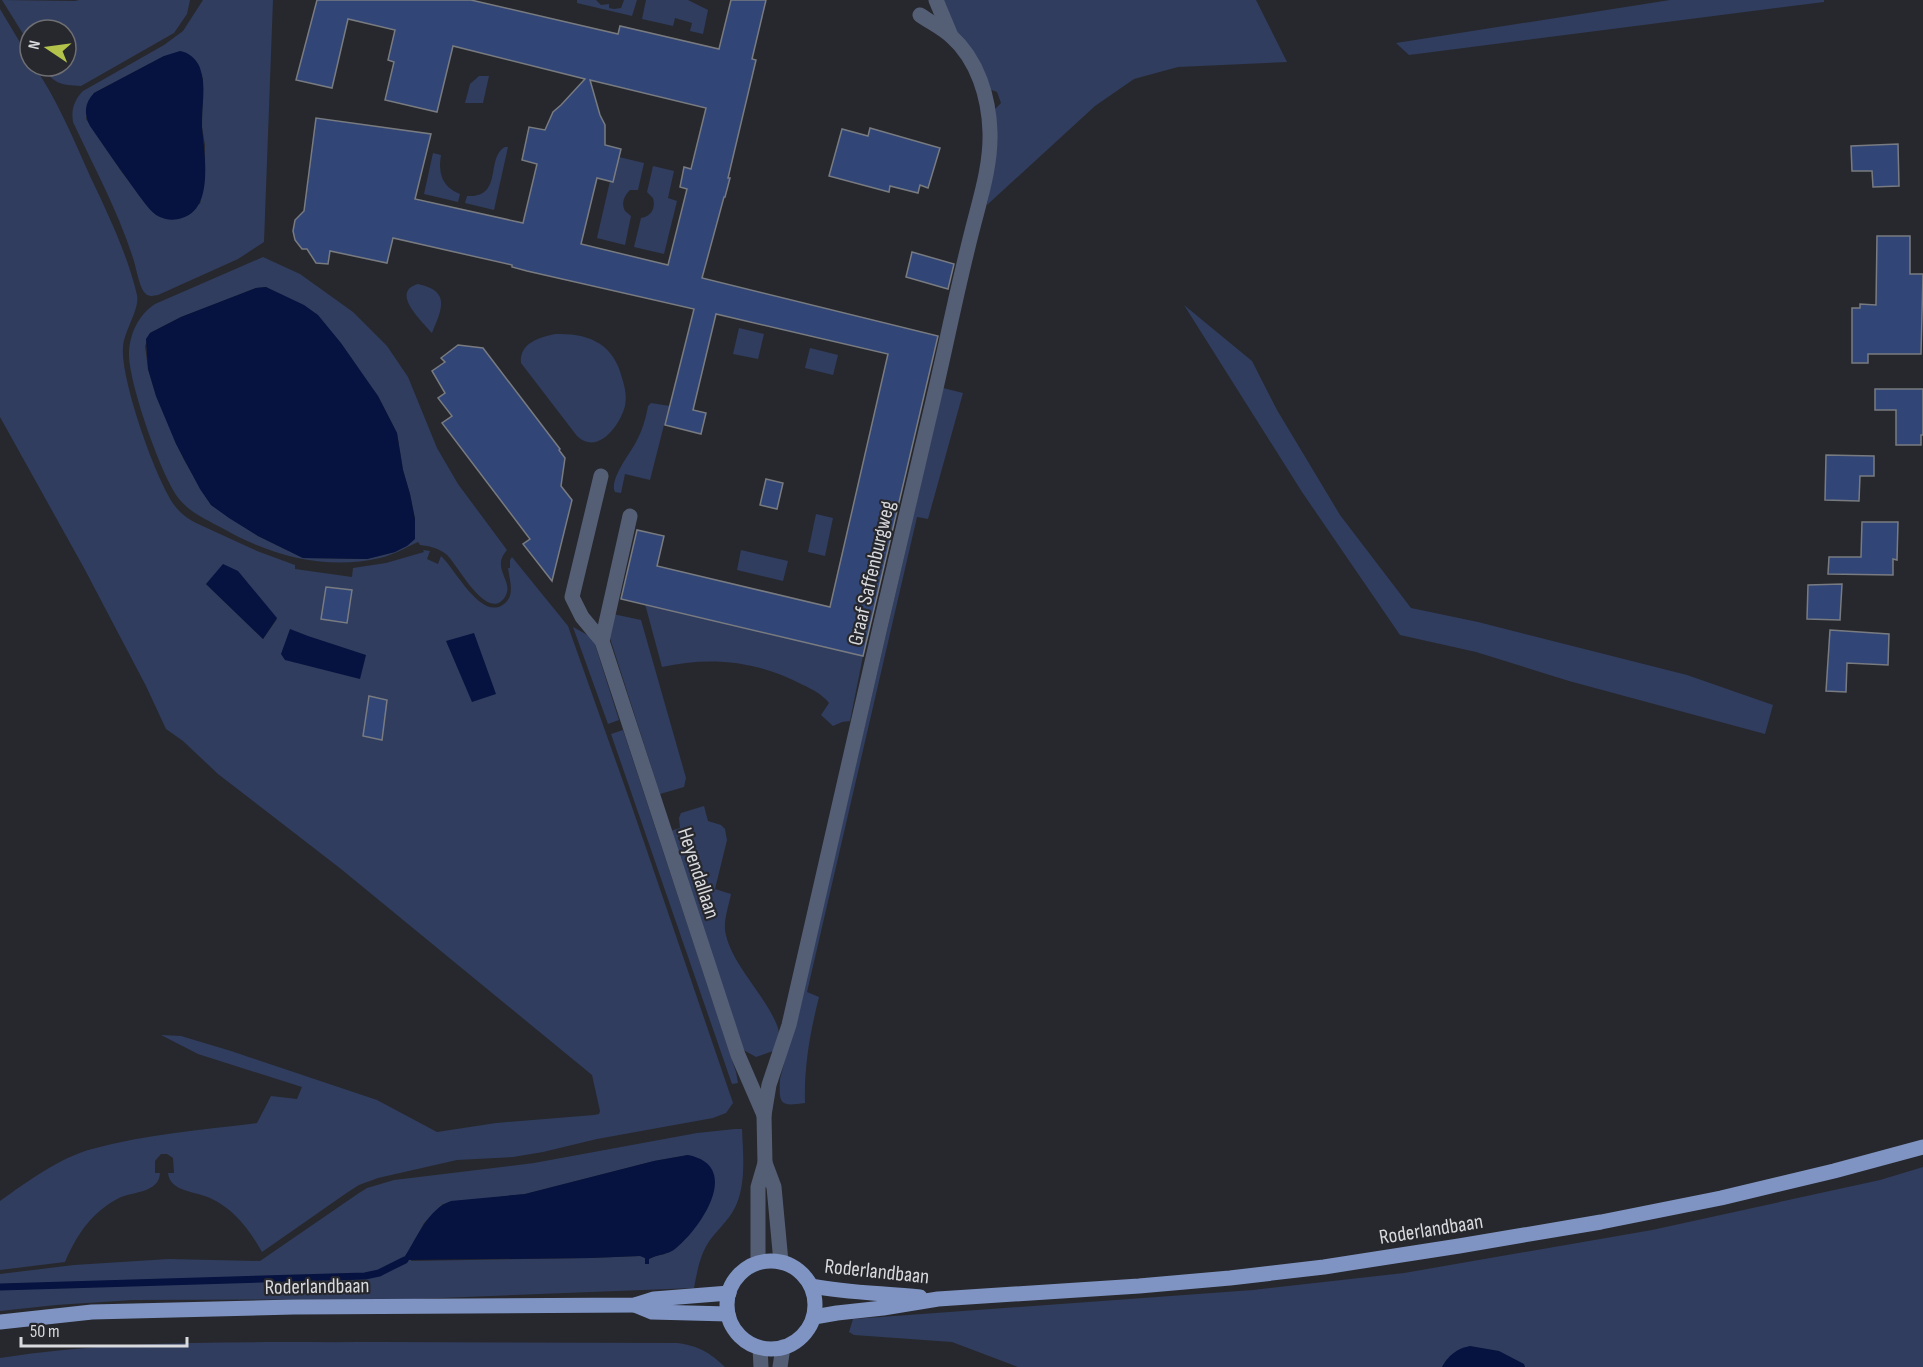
<svg xmlns="http://www.w3.org/2000/svg" width="1923" height="1367" font-family="'Sofia Sans Condensed',sans-serif">
<rect width="100%" height="100%" fill="#27282d"/>
<!-- green -->
<g fill="#303d5e" fill-rule="evenodd">
<path d="M 2,0 L 75,1 L 79,0 L 190,0 L 187,14 L 174,33 L 81,86 C 61,85 53,84 43,66 L 66,66 L 66,30 L 30,30 L 30,45 Z"/>
<path d="M 203,0 L 273,0 L 264,242 L 238,259 L 158,295 C 153,296 148,297 145,293 C 139,287 136,266 133,258 C 118,211 94,167 73,122 C 71,110 74,100 83,91 L 164,45 L 183,31 ZM 164,56 L 203,78 L 202,127 L 205,145 L 204,184 L 200,204 L 150,209 L 121,171 L 86,119 L 94,93 Z"/>
<polygon points="577,0 596,0 601,5 609,4 609,8 614,9 621,8 624,0 637,0 632,16 577,3"/>
<polygon points="646,0 688,0 708,10 703,34 690,31 692,23 675,18 673,26 642,19"/>
<polygon points="942,0 1256,0 1287,62 1178,67 1134,79 1095,106 987,205 993,169 994,110 1001,103 997,92 989,89 955,33"/>
<polygon points="1670,0 1824,0 1824,2 1409,55 1396,43"/>
<path d="M 0,9 L 30,59 L 30,66 L 34,66 C 58,101 73,138 90,176 C 108,214 127,253 137,295 C 140,309 124,331 123,347 C 120,378 156,481 175,506 C 180,513 188,519 196,523 L 257,551 L 295,565 L 295,569 L 352,577 L 353,568 L 386,563 L 424,552 L 423,550 L 430,551 L 427,559 L 438,564 L 441,556 C 455,569 479,617 501,606 C 516,598 510,582 508,568 L 510,568 L 510,560 L 512,557 L 568,626 L 631,804 L 733,1103 L 726,1113 L 713,1118 L 597,1139 L 543,1152 L 513,1157 L 457,1160 L 378,1178 L 359,1185 L 348,1192 L 262,1252 C 249,1229 234,1209 210,1198 C 195,1191 170,1192 168,1173 L 174,1173 L 173,1158 L 167,1154 L 161,1154 L 155,1161 L 155,1173 L 160,1173 C 159,1193 134,1191 119,1198 C 92,1212 77,1234 65,1262 L 0,1270 L 0,1201 C 28,1181 59,1158 92,1149 C 145,1134 202,1130 257,1123 L 271,1096 L 297,1099 L 302,1087 L 198,1054 L 161,1035 L 181,1036 L 231,1051 L 377,1100 L 437,1132 L 496,1123 L 594,1115 L 599,1114 L 600,1111 L 592,1075 L 341,869 L 218,774 L 183,741 L 166,729 L 146,686 L 84,568 L 0,417 ZM 206,584 L 277,619 L 263,639 Z"/>
<polygon points="479,76 489,76 483,103 465,103 470,84"/>
<path d="M 505,147 L 508,147 L 494,210 L 465,203 L 467,196 C 504,198 485,158 505,147 Z"/>
<path d="M 433,153 L 441,155 C 438,173 442,187 460,194 L 458,202 L 424,194 Z"/>
<path d="M 619,157 L 644,163 L 638,190 L 630,190 C 624,196 621,203 625,211 L 631,216 L 625,245 L 597,238 L 610,181 L 612,182 Z"/>
<path d="M 653,166 L 674,171 L 668,198 L 677,201 L 664,254 L 634,247 L 641,218 C 651,217 656,208 653,198 L 647,192 Z"/>
<path d="M 263,257 L 300,274 L 353,312 L 387,346 L 408,377 L 437,448 L 458,484 L 507,550 C 490,569 515,581 505,597 C 487,624 457,563 446,554 C 438,548 430,546 420,545 L 418,542 C 405,548 393,555 380,558 C 325,571 269,555 222,528 C 207,520 191,513 180,500 C 162,479 129,383 129,355 C 129,335 138,315 155,304 ZM 266,287 L 364,378 L 378,396 L 397,433 L 403,470 L 410,494 L 415,519 L 395,552 L 367,559 L 303,558 L 258,536 L 211,505 L 184,460 L 156,396 L 148,369 L 145,346 L 150,333 L 181,317 L 256,288 Z"/>
<path d="M 418,284 C 451,291 442,309 432,333 C 421,320 390,292 418,284 Z"/>
<polygon points="1184,305 1252,361 1277,410 1340,515 1411,608 1478,622 1687,675 1773,705 1765,734 1569,681 1476,652 1400,635 1302,492"/>
<polygon points="739,328 764,334 758,359 733,354"/>
<path d="M 556,334 C 589,333 614,344 622,378 C 625,387 627,397 625,406 C 620,425 598,456 577,436 L 521,363 C 519,343 540,337 556,334 Z"/>
<polygon points="810,348 838,355 833,375 805,368"/>
<path d="M 943,388 L 963,393 L 928,519 L 917,517 L 807,992 L 819,997 C 810,1033 804,1066 805,1103 C 779,1107 779,1104 780,1079 L 811,959 Z"/>
<path d="M 651,403 L 670,406 L 665,425 L 664,425 L 650,480 L 625,474 L 621,493 L 615,492 C 609,479 630,454 636,442 C 642,431 646,418 648,406 Z"/>
<polygon points="816,514 833,518 825,556 808,552"/>
<polygon points="741,550 788,561 783,581 737,570"/>
<path d="M 645,604 L 863,656 L 850,721 L 842,722 L 833,726 L 821,715 L 829,703 C 823,695 812,689 803,685 C 759,661 710,656 662,667 Z"/>
<polygon points="613,614 641,620 686,778 684,787 660,794 608,632"/>
<polygon points="573,627 593,638 619,720 608,724"/>
<polygon points="623,730 736,1072 738,1083 732,1084 611,734"/>
<path d="M 704,806 L 708,821 L 721,825 L 725,829 L 727,840 L 715,889 L 731,894 C 729,905 724,918 725,930 C 730,964 767,996 778,1028 L 779,1033 L 773,1051 L 756,1057 L 740,1048 L 670,831 L 680,828 L 679,818 L 681,813 Z"/>
<path d="M 735,1129 L 742,1129 C 743,1152 746,1181 737,1203 C 732,1217 719,1228 710,1240 C 700,1254 697,1272 694,1288 L 416,1299 L 133,1300 L 56,1305 L 0,1311 L 0,1274 L 74,1265 L 169,1259 L 260,1261 L 359,1193 L 367,1188 L 394,1180 L 534,1163 L 697,1133 ZM 688,1155 L 665,1254 L 655,1256 L 649,1259 L 649,1263 L 643,1256 L 640,1256 L 590,1258 L 411,1261 L 414,1242 L 424,1223 L 443,1204 L 525,1194 L 654,1161 Z"/>
<polygon points="1923,1167 1923,1367 1525,1367 1523,1364 1447,1359 1442,1367 1018,1367 952,1342 854,1335 849,1332 853,1319 1253,1290 1404,1273 1652,1230 1880,1180"/>
<path d="M 380,1342 L 677,1343 C 699,1346 709,1352 725,1367 L 0,1367 L 0,1358 C 124,1338 255,1343 380,1342 Z"/>
</g>
<!-- water -->
<g fill="#06123f">
<path d="M 180,51 C 188,52 197,59 200,68 C 207,87 201,107 202,127 C 204,152 215,209 182,218 C 174,221 164,220 156,215 C 148,209 141,198 135,190 C 120,169 105,148 90,126 C 84,114 84,104 94,93 L 164,56 Z"/>
<polygon points="266,287 304,305 318,315 341,343 378,396 397,433 403,470 410,494 415,519 415,539 407,546 395,552 367,559 303,558 258,536 229,518 211,505 200,489 176,444 156,396 148,369 146,339 150,333 181,317 256,288"/>
<polygon points="223,564 238,571 277,618 263,639 206,584"/>
<polygon points="290,629 308,636 366,655 360,679 285,660 281,654"/>
<polygon points="474,633 496,694 472,702 446,641"/>
<path d="M 688,1155 C 743,1166 701,1228 675,1249 C 667,1255 658,1254 649,1259 L 649,1264 L 645,1264 L 645,1258 L 640,1256 L 590,1258 L 405,1260 L 405,1256 C 418,1236 428,1209 451,1201 L 525,1194 L 654,1161 Z"/>
<path d="M 1470,1346 L 1499,1351 L 1524,1364 L 1525,1367 L 1442,1367 C 1449,1355 1456,1349 1470,1346 Z"/>
</g>
<g fill="none" stroke-linecap="round" stroke-linejoin="round">
<!-- stream -->
<polyline stroke="#06123f" stroke-width="7" points="0,1287 365,1276 379,1273 405,1260"/>
</g>
<!-- building -->
<g fill="#314577" stroke="#787b80" stroke-width="1.5" fill-rule="evenodd">
<path d="M 317,0 L 471,0 L 618,34 L 620,26 L 719,49 L 731,0 L 766,0 L 752,59 L 756,60 L 728,178 L 730,178 L 725,197 L 724,197 L 702,278 L 938,336 L 863,656 L 621,599 L 637,530 L 664,536 L 657,566 L 830,607 L 888,354 L 716,314 L 693,410 L 706,413 L 701,434 L 665,425 L 694,309 L 527,271 L 512,267 L 512,265 L 393,238 L 387,263 L 330,251 L 328,264 L 316,263 L 307,249 L 302,249 L 295,240 L 293,231 L 295,220 L 304,211 L 316,118 L 431,134 L 415,199 L 523,223 L 537,164 L 522,160 L 529,127 L 545,130 L 553,112 L 561,105 L 585,79 L 453,46 L 437,112 L 385,100 L 394,62 L 388,60 L 395,30 L 348,19 L 332,88 L 296,80 ZM 590,80 L 706,108 L 691,169 L 684,167 L 680,187 L 687,189 L 668,265 L 581,244 L 597,178 L 613,182 L 621,149 L 605,145 L 605,125 L 600,115 Z"/>
<polygon points="870,128 940,148 928,188 920,185 918,193 890,186 889,192 829,176 842,129 868,136"/>
<polygon points="1898,144 1899,186 1873,187 1872,171 1852,171 1851,146"/>
<polygon points="1877,236 1910,236 1910,274 1923,274 1921,354 1868,354 1868,363 1852,363 1852,308 1860,308 1860,304 1876,305"/>
<polygon points="912,252 954,264 948,289 906,277"/>
<polygon points="458,345 483,348 560,449 559,450 565,458 561,486 572,500 552,581 523,544 530,539 442,423 452,416 438,398 445,393 432,371 445,362 441,358"/>
<polygon points="1875,389 1923,389 1923,435 1921,435 1921,445 1896,445 1896,410 1875,410"/>
<polygon points="1826,455 1874,456 1874,476 1860,476 1859,501 1825,500"/>
<polygon points="766,479 783,483 777,509 760,505"/>
<polygon points="1862,522 1898,522 1897,560 1893,559 1893,575 1828,574 1829,557 1861,557"/>
<polygon points="1842,584 1840,620 1807,619 1808,585"/>
<polygon points="326,587 352,590 347,623 321,619"/>
<polygon points="1830,630 1889,634 1888,665 1847,663 1846,692 1826,691"/>
<polygon points="369,696 387,700 382,740 363,736"/>
</g>
<g fill="none" stroke-linecap="round" stroke-linejoin="round">
<!-- minor -->
<g stroke="#545f76" stroke-width="15">
<polyline points="936,0 951,36"/>
<polyline points="601,476 572,597 582,617 602,641 738,1055 764,1115"/>
<polyline points="602,641 630,516"/>
<polyline points="765,1163 774,1187 781,1262"/>
<path d="M 758,1262 L 758,1187 L 765,1163 L 764,1115 L 769,1085 L 789,1025 C 835,823 881,620 929,418 C 944,356 956,293 972,231 C 980,199 991,166 990,132 C 989,98 978,60 951,36 C 942,28 930,22 920,15"/>
<polyline points="760,1348 761,1367"/>
<polyline points="780,1367 783,1347"/>
</g>
<!-- primary -->
<g stroke="#7f94c3" stroke-width="15">
<circle cx="771" cy="1305" r="44"/>
<path d="M 812,1286 C 847,1293 884,1293 920,1297"/>
<polyline points="635,1305 652,1312 728,1314"/>
<polyline points="814,1317 837,1313 883,1308 938,1299 1139,1286 1230,1278 1324,1267 1459,1246 1601,1222 1721,1198 1834,1171 1923,1147"/>
<polyline points="0,1322 92,1312 294,1307 635,1305 654,1299 729,1293"/>
</g>
</g>
<g text-anchor="middle" stroke-width="4.5" stroke-linejoin="round" paint-order="stroke">
<!-- street labels -->
<g font-size="21" fill="#d9dadd" stroke="#27282d">
<text transform="translate(871 573) rotate(-77)" y="7">Graaf Saffenburgweg</text>
<text transform="translate(699 873) rotate(72)" y="7">Heyendallaan</text>
<text transform="translate(1431 1229) rotate(-9)" y="7">Roderlandbaan</text>
<text transform="translate(877 1271) rotate(6)" y="7">Roderlandbaan</text>
<text transform="translate(317 1286) rotate(-1)" y="7">Roderlandbaan</text>
</g>
</g>
<!-- north arrow -->
<g transform="translate(48 48) rotate(283)"><circle r="28" fill="#27282d" stroke="#6e6f73" stroke-width="1.5"/>
<path d="M0-4.5L10 22L0 15L-10 22Z" fill="#b2c24b"/>
<text y="-9" font-size="16" font-weight="bold" text-anchor="middle" fill="#d9dadd">N</text>
</g>
<!-- scale -->
<path d="M21 1337v9h166v-9" fill="none" stroke="#d9dadd" stroke-width="3"/>
<text x="30" y="1337" font-size="18" fill="#d9dadd" stroke="#27282d" stroke-width="4.5" paint-order="stroke">50 m</text>
</svg>
